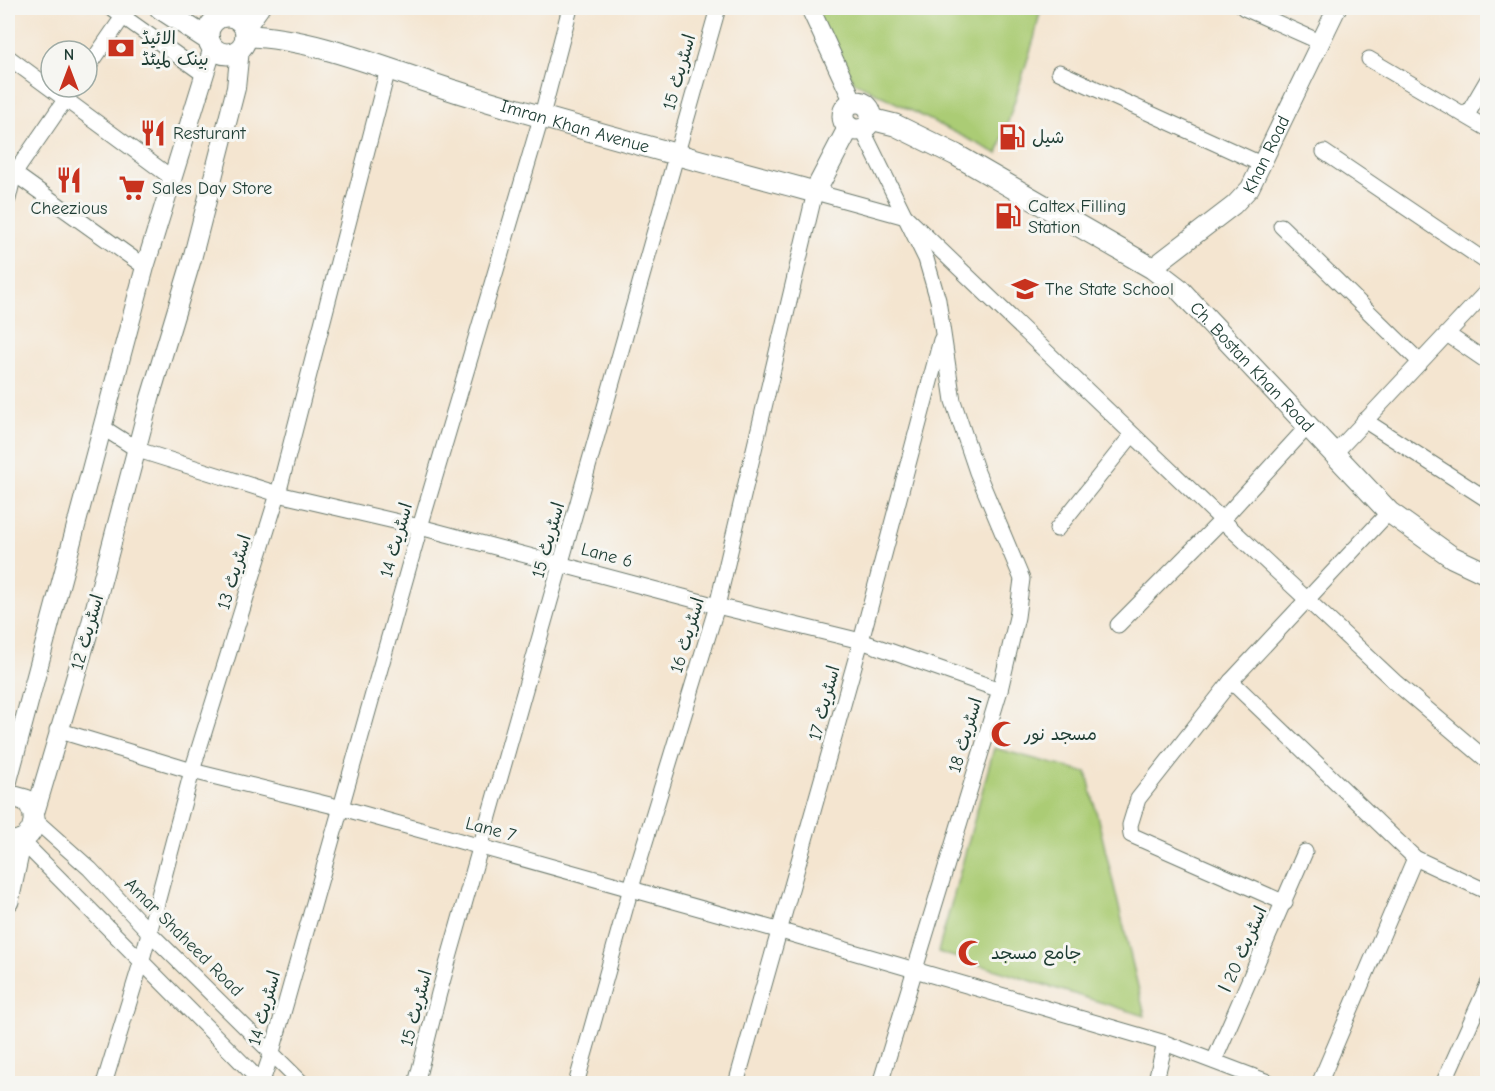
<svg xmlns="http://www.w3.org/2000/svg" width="1495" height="1091" font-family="'Comic Neue','Playpen Sans Arabic',sans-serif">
<rect width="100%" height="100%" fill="#f6f6f2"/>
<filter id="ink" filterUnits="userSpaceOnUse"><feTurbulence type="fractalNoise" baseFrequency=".0167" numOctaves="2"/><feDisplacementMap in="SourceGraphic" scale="12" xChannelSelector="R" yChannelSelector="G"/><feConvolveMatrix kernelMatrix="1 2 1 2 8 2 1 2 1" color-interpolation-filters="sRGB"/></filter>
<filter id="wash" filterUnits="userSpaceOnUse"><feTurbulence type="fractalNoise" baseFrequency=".008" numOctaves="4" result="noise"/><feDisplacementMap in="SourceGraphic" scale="24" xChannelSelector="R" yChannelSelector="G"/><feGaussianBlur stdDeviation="1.35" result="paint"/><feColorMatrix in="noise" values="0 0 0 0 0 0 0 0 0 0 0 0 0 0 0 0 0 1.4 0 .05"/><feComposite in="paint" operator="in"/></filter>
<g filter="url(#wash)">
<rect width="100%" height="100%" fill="#f4e5d0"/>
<!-- green -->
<g fill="#abcc74" stroke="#658454" stroke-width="1.5">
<polygon points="810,8 1041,8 1034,39 998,154 854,82"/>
<polygon points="994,748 1087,773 1145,1016 938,952"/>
</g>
</g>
<g filter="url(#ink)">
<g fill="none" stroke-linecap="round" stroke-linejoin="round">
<!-- minor casing -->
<g stroke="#6a786b" stroke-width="17">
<g id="minor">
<polyline points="111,8 205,75"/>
<polyline points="1244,8 1320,42"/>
<polyline points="8,57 172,178"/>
<polyline points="1369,59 1488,129"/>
<polyline points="87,69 129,8"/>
<polyline points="1059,72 1261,164"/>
<polyline points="1467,115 1488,79"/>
<polyline points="862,129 926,259 938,300 953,401 977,472 1022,579 1017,617 1000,690 880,1084"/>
<polyline points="1324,152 1488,263"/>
<polyline points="8,169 145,267"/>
<polyline points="8,199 14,174 74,87"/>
<polyline points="1281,226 1420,362"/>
<polyline points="1447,334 1488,362"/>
<polyline points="1364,420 1488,500"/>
<polyline points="102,427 138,450 278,494 420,527 717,606 861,641 1000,690"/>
<polyline points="1334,454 1488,290"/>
<polyline points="1057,529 1132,435"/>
<polyline points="1118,625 1222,520 1308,426"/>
<polyline points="1231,681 1415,858 1488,892"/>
<polyline points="57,730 192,771 342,808 781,931 1165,1043 1273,1084"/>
<polyline points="35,820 90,869 149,932 303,1084"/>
<polyline points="21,840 263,1084"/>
<polyline points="1285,903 1131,835 1130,825 1138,799 1231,681 1389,512"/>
<polyline points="1214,1061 1305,852"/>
<polyline points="104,1084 141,963 192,771 278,494 388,69"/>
<polyline points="261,1084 272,1052 420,527 542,115 570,8"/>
<polyline points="416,1084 439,993 718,8"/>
<polyline points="576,1084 631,888 717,606 815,192 906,217 1222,520 1395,682 1488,761"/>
<polyline points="736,1084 861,641 941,340"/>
<polyline points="1155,1084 1165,1043"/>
<polyline points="1319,1084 1415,858"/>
<polyline points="1443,1084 1488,984"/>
</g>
</g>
<!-- tertiary casing -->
<g stroke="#6a786b" stroke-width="20">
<g id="tertiary">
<polyline points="810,8 854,103"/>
<polyline points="225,16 226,8"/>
<polyline points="245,29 260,8"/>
<path id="s1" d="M 1152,268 L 1234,205 L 1250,188 L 1337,8"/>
<polyline points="8,781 145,267 213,47"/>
<polyline points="35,813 87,638 150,398 192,259 236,88 240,49"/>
</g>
</g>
<!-- secondary casing -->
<g stroke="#6a786b" stroke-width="23">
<g id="secondary">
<polyline points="160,8 209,40"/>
<circle cx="227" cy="35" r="19"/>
<path id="s2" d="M 246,36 C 314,37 395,73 461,93 C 578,129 697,160 815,192 L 849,127"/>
<circle cx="857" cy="116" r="14"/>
<path id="s3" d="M 871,119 L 895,125 L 956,155 L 1152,268 L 1178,288 L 1389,512 L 1452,557 L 1488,574"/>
<path d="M 8,795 L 26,800 C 42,817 33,844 8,842"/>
<polyline points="8,901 21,840"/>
</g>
</g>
<!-- minor -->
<use href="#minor" stroke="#fff" stroke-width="15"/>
<!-- tertiary -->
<use href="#tertiary" stroke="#fff" stroke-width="18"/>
<!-- secondary -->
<use href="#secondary" stroke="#fff" stroke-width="21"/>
</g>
</g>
<!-- icons -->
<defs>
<g id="bank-bare" transform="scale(2.07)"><path d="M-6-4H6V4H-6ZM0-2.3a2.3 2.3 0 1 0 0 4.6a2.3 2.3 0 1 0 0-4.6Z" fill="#c8321e" stroke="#f6f6f2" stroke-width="2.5" paint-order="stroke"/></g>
<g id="restaurant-bare" transform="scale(2.07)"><path d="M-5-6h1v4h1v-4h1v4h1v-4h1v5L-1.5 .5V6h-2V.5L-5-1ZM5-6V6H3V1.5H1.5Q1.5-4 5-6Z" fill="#c8321e" stroke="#f6f6f2" stroke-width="2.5" paint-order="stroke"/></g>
<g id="fuel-bare" transform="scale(2.07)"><path d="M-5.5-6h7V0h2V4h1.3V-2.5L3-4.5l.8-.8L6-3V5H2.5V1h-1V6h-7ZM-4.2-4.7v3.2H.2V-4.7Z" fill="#c8321e" stroke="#f6f6f2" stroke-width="2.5" paint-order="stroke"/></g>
<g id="supermarket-bare" transform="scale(2.07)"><path d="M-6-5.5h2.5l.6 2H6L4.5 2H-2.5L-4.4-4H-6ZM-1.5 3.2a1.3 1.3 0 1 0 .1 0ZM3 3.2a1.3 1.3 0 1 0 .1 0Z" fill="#c8321e" stroke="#f6f6f2" stroke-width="2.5" paint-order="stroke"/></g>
<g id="school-bare" transform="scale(2.07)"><path d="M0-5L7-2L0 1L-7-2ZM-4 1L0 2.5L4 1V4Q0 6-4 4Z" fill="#c8321e" stroke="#f6f6f2" stroke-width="2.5" paint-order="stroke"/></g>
<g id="mosque-bare" transform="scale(2.07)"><path d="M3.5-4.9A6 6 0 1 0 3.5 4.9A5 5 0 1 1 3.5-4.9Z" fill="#c8321e" stroke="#f6f6f2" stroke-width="2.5" paint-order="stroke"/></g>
</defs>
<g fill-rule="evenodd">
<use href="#bank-bare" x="121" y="48"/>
<use href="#restaurant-bare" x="153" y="133"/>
<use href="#fuel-bare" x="1012" y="137"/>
<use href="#restaurant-bare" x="69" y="180"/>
<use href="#supermarket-bare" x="132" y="188"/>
<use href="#fuel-bare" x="1008" y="216"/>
<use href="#school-bare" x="1025" y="289"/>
<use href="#mosque-bare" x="1004" y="734"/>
<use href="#mosque-bare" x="971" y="953"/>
</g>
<g text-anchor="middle" stroke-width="6" stroke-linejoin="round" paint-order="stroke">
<!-- poi labels -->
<g font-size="18" fill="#1f3d34" stroke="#f6f6f2" text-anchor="start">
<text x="141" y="44">الائیڈ<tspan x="141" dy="21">بینک لمیٹڈ</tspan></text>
<text x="173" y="139">Resturant</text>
<text x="1032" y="143">شیل</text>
<text x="152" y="194">Sales Day Store</text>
<text x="1028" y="212">Caltex Filling<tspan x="1028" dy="21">Station</tspan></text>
<text x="69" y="214" text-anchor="middle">Cheezious</text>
<text x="1045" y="295">The State School</text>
<text x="1024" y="740">مسجد نور</text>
<text x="991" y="959">جامع مسجد</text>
</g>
<!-- street labels -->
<g font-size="18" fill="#1f3d34" stroke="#f6f6f2">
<text transform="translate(679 72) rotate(-74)" y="6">اسٹریٹ 15</text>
<text dy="6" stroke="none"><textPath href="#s2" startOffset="342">Imran Khan Avenue</textPath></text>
<text dy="6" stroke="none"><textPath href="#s1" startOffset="164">Khan Road</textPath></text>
<text dy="6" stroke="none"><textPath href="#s3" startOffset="460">Ch. Bostan Khan Road</textPath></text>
<text transform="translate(396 540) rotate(-74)" y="6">اسٹریٹ 14</text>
<text transform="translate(548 540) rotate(-74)" y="6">اسٹریٹ 15</text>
<text transform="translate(607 555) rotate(15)" y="6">Lane 6</text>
<text transform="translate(234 572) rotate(-73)" y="6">اسٹریٹ 13</text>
<text transform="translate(87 632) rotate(-74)" y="6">اسٹریٹ 12</text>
<text transform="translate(687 635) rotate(-73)" y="6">اسٹریٹ 16</text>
<text transform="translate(824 703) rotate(-75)" y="6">اسٹریٹ 17</text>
<text transform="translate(965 735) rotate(-73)" y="6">اسٹریٹ 18</text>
<text transform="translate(491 829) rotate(15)" y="6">Lane 7</text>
<text transform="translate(184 937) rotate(45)" y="6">Amar Shaheed Road</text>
<text transform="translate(1243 949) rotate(-66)" y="6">اسٹریٹ 20 ا</text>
<text transform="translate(264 1008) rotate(-74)" y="6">اسٹریٹ 14</text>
<text transform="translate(416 1008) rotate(-75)" y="6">اسٹریٹ 15</text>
</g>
</g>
<!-- margin -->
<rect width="1495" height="1091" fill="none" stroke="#f6f6f2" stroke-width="30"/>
<!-- north arrow -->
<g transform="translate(69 69)"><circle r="28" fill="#f6f6f2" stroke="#a0aca6" stroke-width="1.5"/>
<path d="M0-4.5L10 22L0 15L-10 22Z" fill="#c8321e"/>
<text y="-9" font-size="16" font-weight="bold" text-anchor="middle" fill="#1f3d34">N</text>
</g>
</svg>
